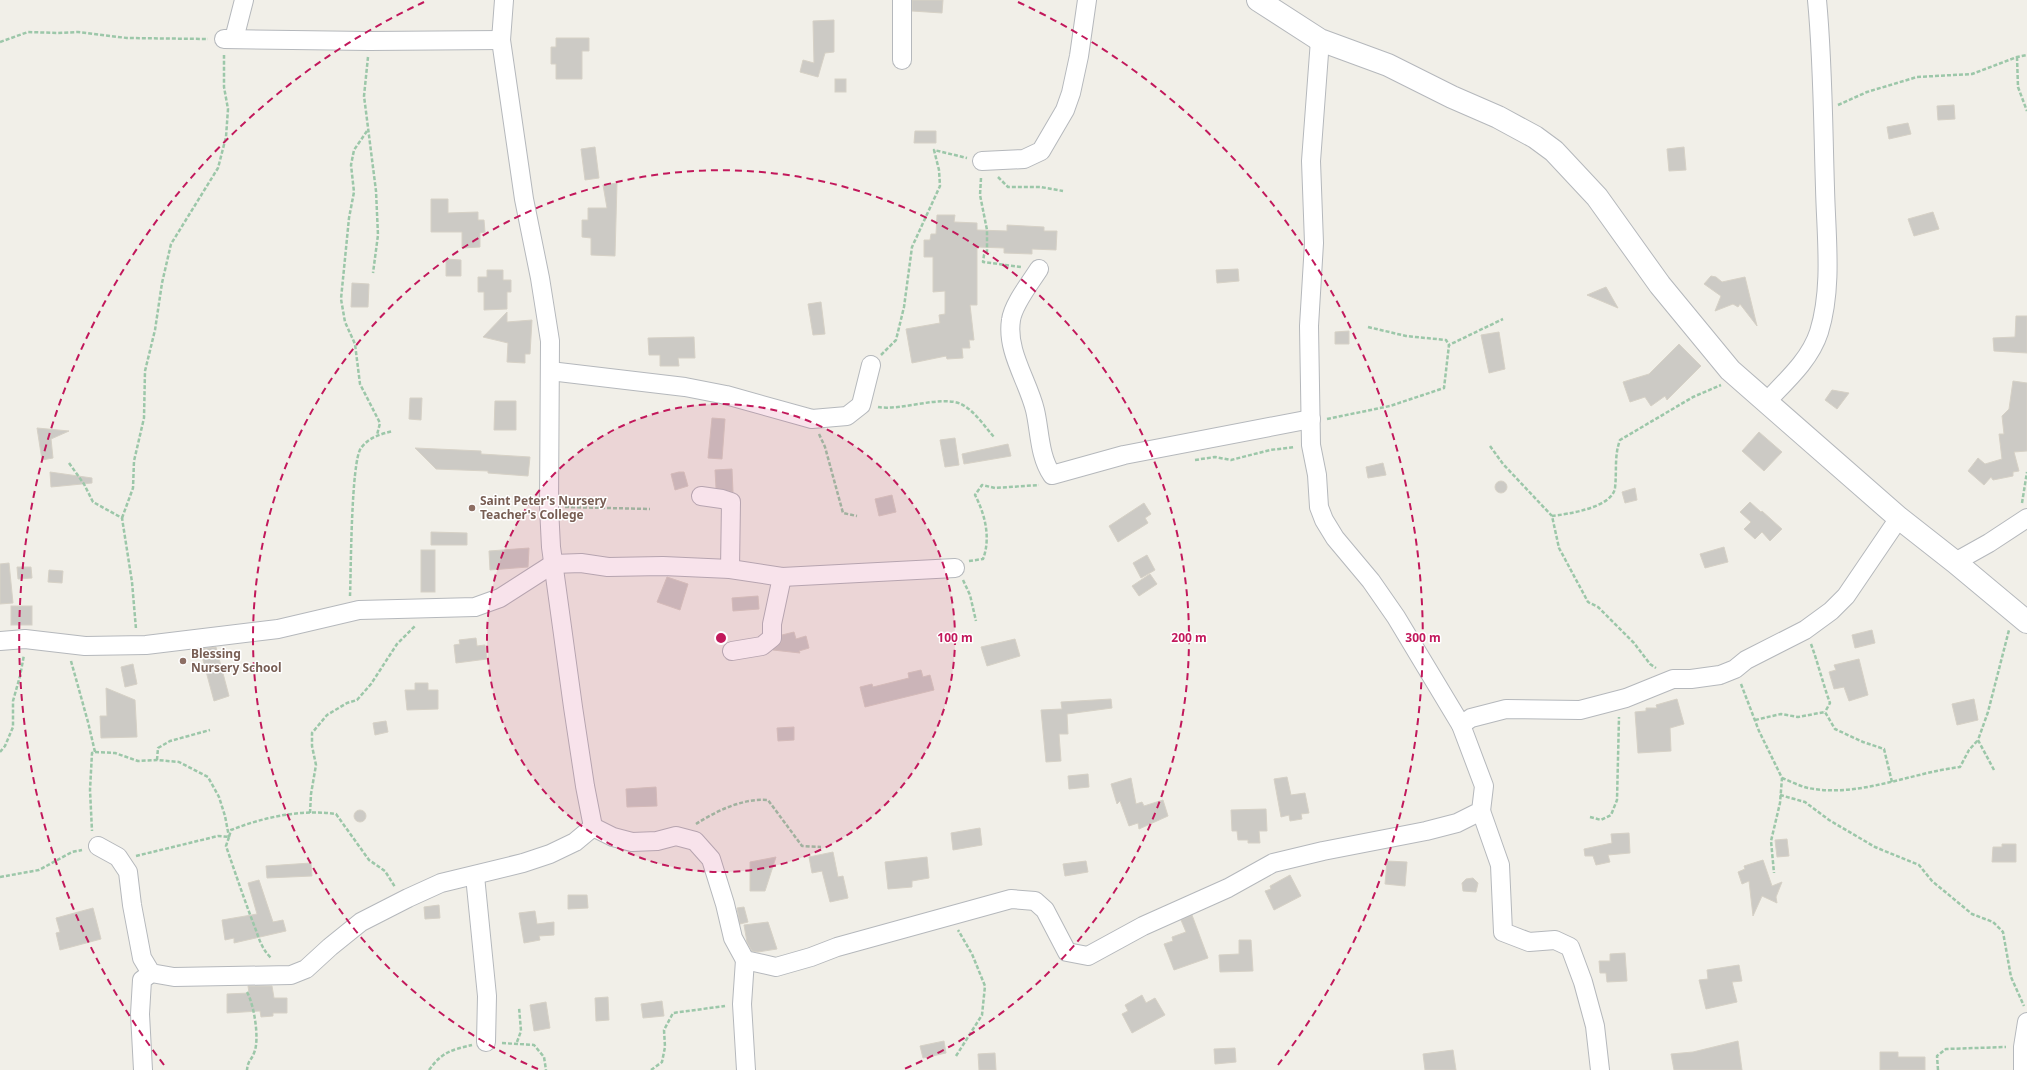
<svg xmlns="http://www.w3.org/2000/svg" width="2027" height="1070" font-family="'Noto Sans',sans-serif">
<rect width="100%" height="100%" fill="#f1efe8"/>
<!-- building -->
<g fill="#cccac5" stroke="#d6d1c6">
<polygon points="912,0 943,0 942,13 912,11"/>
<polygon points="834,20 834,52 825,53 818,77 800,72 803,60 814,63 813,21"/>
<polygon points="556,38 589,38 589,51 582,51 582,79 556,79 556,64 551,64 551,47 556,47"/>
<rect x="835" y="79" width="11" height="13"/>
<polygon points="1954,105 1955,119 1938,120 1937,106"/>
<polygon points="1908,123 1911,134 1889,139 1887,127"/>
<polygon points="915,131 936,131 936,143 914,143"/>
<polygon points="595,147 599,178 585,180 581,149"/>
<polygon points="1684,147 1686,170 1669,171 1667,149"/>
<polygon points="617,183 615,256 591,255 591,238 582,237 582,220 588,220 588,208 607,208 603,185"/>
<polygon points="431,199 448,199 448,213 478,212 478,220 484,220 485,232 480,233 480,247 462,248 462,232 431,232"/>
<polygon points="1933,212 1939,229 1914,236 1908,219"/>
<polygon points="937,215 955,215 954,222 977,223 977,230 1007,231 1007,225 1044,227 1044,231 1057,231 1056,250 1032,249 1032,254 1004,253 1004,248 977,247 977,305 970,305 974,340 969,340 970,348 962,348 963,358 947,359 946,356 912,363 906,329 940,323 939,315 945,314 945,291 933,292 933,257 924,257 924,240 930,240 931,234 936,234"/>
<polygon points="446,259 461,260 461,276 446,276"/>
<polygon points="1238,269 1239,281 1217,283 1216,270"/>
<polygon points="487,270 503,270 503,280 511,280 511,292 507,292 507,309 484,310 484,292 478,292 478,277 487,277"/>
<polygon points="1711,276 1716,277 1722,282 1745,277 1757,326 1740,304 1738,307 1733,304 1715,311 1721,296 1704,284"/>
<polygon points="352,283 369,284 368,307 351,307"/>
<polygon points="1606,287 1618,308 1587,295"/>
<polygon points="821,302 825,334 813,335 808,304"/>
<polygon points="507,312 507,322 532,320 530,354 525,354 525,363 507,362 508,343 483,337"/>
<polygon points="2016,316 2027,316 2027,353 1994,351 1993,338 2015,337"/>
<polygon points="1349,331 1349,344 1335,344 1335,332"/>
<polygon points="1499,332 1505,369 1489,373 1481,335"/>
<polygon points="694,337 695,358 678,358 679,366 660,366 660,355 649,355 648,338"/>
<polygon points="1679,344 1701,366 1667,400 1665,396 1651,406 1645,397 1630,402 1623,382 1649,374"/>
<polygon points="2013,381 2027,383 2027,451 2014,452 2019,471 2013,472 2013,476 1993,480 1991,477 1984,485 1968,471 1978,458 1985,464 2002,459 1999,434 2004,434 2002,416 2009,409"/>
<polygon points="1832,390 1849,393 1837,409 1825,400"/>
<polygon points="410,398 422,398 421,420 409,419"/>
<polygon points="495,401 516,401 516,430 494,430"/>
<polygon points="712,418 725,419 722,459 708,458"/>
<polygon points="37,428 69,431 51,439 53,458 42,460"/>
<polygon points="1759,432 1782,452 1764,471 1742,451"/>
<polygon points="955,438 959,465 945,467 940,440"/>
<polygon points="1008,444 1011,456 964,464 962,454"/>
<polygon points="415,448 481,451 481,454 530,457 528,476 488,473 488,471 436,469"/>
<polygon points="1383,463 1386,475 1368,478 1366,467"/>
<polygon points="732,469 733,492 716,488 715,470"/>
<polygon points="50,472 92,478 92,483 51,487"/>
<polygon points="679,472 684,472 688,486 675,490 671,474"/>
<circle cx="1501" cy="487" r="6"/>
<polygon points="1635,488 1637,500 1625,503 1622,492"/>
<polygon points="892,495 896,512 879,516 875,499"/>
<polygon points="1750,502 1761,512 1762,511 1782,529 1770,541 1762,532 1755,539 1744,529 1751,522 1740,512"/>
<polygon points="1144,503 1151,514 1145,518 1148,523 1118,542 1109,526"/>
<polygon points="431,532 467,533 467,545 431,545"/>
<polygon points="1724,547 1728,562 1705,568 1700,554"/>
<polygon points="529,548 528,567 490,570 489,551"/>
<rect x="421" y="550" width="14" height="42"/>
<polygon points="1147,555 1155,570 1141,578 1133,563"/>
<polygon points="9,563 13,603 0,604 0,564"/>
<polygon points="17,567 31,567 32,578 18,579"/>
<polygon points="49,570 63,571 62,583 48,582"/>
<polygon points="1150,574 1157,584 1139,596 1132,586"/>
<polygon points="667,577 688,584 680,610 657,602"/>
<polygon points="758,596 759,609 733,611 732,598"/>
<rect x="11" y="606" width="21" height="19"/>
<polygon points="1872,630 1875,643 1855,648 1852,635"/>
<polygon points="794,632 796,639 806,636 809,648 799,651 800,653 773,650 781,643 782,635"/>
<polygon points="476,638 477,646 485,645 487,659 456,663 454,645 460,644 459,640"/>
<polygon points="1015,639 1020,656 987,666 981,647"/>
<polygon points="216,647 229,696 214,701 200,649"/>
<polygon points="1859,659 1868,695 1849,701 1844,687 1834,689 1829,672 1836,670 1834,665"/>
<polygon points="133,664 137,684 125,687 121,667"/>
<polygon points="921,670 923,677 930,675 934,690 865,707 860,687 872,684 873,687 909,678 908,673"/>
<polygon points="415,683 428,683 428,690 438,690 438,709 407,710 405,690 415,690"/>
<polygon points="106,688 135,700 137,737 101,738 100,716 107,716"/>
<polygon points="1111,699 1112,708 1067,714 1068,734 1059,734 1061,761 1046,762 1041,710 1062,709 1061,702"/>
<polygon points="1677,699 1684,724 1670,728 1671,751 1638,753 1635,712 1646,711 1646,708 1657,708 1656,705"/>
<polygon points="1974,699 1978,720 1957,725 1952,704"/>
<polygon points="386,721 388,732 375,735 373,723"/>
<polygon points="794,727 794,740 778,741 777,728"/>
<polygon points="1088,774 1089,787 1069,789 1068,776"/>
<polygon points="1287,777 1291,795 1305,793 1309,813 1301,814 1302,819 1290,821 1289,815 1281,817 1274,779"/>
<polygon points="1131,778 1136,804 1142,802 1144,806 1163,800 1168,816 1139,829 1138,823 1129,826 1120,801 1117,804 1111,784"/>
<polygon points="656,787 657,806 627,807 626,789"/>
<polygon points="1266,809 1267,831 1259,831 1260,843 1248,843 1248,840 1238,840 1237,831 1232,831 1231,810"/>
<circle cx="360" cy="816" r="6"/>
<polygon points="980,828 982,845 953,850 951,833"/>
<polygon points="1629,833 1630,853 1608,855 1610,862 1596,865 1593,856 1585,856 1584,849 1612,843 1611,834"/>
<polygon points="1787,839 1789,856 1777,857 1775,840"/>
<polygon points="2002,844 2016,844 2016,862 1992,862 1993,847 2002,847"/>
<polygon points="833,852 838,877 843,876 848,898 830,902 822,871 812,873 809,857"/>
<polygon points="776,857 765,891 750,891 750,862"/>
<polygon points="927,857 929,878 912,881 912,887 888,889 885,862"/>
<polygon points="1763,860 1772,886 1782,882 1776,897 1777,903 1762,896 1753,916 1749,881 1742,884 1738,872 1745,869 1744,866"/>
<polygon points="1086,861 1088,872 1065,876 1063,864"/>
<polygon points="1387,861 1407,862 1405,886 1385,884"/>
<polygon points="311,863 312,876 267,878 266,866"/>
<polygon points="1290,875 1301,896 1274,910 1265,891 1271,889 1270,886"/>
<polygon points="1473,878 1478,883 1476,892 1463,891 1462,883 1466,879"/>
<polygon points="259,880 273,922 283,920 286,931 234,943 234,938 225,940 222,920 257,914 248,883"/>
<polygon points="568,895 587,895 588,908 568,909"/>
<polygon points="439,905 440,918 425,919 424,907"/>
<polygon points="744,907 748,922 740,924 737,908"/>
<polygon points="93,908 101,939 60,950 56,933 60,932 56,918"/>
<polygon points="535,911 537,924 554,922 554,935 539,936 540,940 524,943 519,913"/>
<polygon points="1192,915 1208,958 1174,970 1164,944 1173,941 1172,937 1186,932 1181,920"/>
<polygon points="768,922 777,949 758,952 752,951 747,942 744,925"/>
<polygon points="1239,940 1251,940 1253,971 1220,972 1219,955 1239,954"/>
<polygon points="1625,953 1627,981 1607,982 1606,973 1600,973 1599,961 1610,961 1610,954"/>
<polygon points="1739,965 1742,981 1732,982 1737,1002 1706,1009 1699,980 1708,979 1707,970"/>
<polygon points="248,986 272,986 274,998 287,998 287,1013 273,1013 273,1016 261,1017 260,1011 227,1013 227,994 249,993"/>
<polygon points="1142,995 1146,1003 1155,998 1165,1015 1132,1033 1122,1014 1128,1011 1125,1005"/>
<polygon points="608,997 609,1020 596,1021 595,998"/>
<polygon points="662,1001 664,1016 643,1018 641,1004"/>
<polygon points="546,1002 550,1028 534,1031 530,1005"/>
<polygon points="944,1041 946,1053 923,1058 920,1046"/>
<polygon points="1738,1041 1742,1070 1674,1070 1671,1054 1693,1052"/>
<polygon points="1235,1048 1236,1062 1215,1064 1214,1049"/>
<polygon points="1453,1050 1456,1070 1425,1070 1423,1054"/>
<polygon points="1880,1052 1898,1052 1898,1057 1925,1057 1925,1070 1880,1070"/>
<polygon points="995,1053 996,1070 979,1070 978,1054"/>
</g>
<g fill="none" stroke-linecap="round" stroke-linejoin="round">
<!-- minor casing -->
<g stroke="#b5b8bc" stroke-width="20">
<g id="minor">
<polyline points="504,0 501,40 524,199 540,278 550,341 549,507 551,547 573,707 585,786 593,827 613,837 632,842 657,841 676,836 695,841 711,859 725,904 733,938 745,960 776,967 811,957 837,947 1011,899 1035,901 1045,910 1067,952 1088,956 1143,926 1228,888 1273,863 1323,851 1426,831 1457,823 1481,811 1484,786 1461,725 1396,617 1371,581 1335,538 1324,520 1319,507 1317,475 1311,445 1309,326 1314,243 1311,161 1320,40"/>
<polyline points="224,39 369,41 501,40"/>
<polyline points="234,39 244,0"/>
<polyline points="902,60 902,0"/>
<polyline points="982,161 1024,159 1041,151 1065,110 1071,93 1079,56 1087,0"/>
<path d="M 1039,269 C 1031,282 1013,304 1011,320 C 1006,351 1028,381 1035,410 C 1040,431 1039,456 1052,475 L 1124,455 L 1311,419"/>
<polyline points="550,371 685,387 726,395 812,419 847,416 861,405 871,365"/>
<path d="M 1766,402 C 1786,381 1810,360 1819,332 C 1833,287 1826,235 1825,188 C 1823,125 1823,62 1817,0"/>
<polyline points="701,496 722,499 731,502 730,569"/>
<polyline points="1955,562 1989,543 2027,518"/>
<polyline points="0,641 25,639 85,646 146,645 278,629 359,610 475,607 500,598 553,564 581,563 608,567 663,566 730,569 782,577 955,568"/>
<polyline points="732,651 762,646 772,638 772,624 782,577"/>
<polyline points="1461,725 1471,718 1506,709 1580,710 1626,698 1673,679 1691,679 1720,675 1735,669 1746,660 1805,630 1831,611 1846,596 1899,518"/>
<polyline points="1481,811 1500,865 1503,932 1529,942 1555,940 1570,947 1583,982 1595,1026 1600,1070"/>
<polyline points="98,846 118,857 128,872 132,905 142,958 151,973 174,977 291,975 306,969 330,947 361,922 408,898 441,883 523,863 550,854 575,842 593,827"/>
<polyline points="475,876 487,996 486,1042"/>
<polyline points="745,960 742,1004 746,1070"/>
<polyline points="143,1070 140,1014 142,980 151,973"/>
<polyline points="2023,1070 2023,1047 2027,1022"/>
</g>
</g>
<!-- tertiary casing -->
<g stroke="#b5b8bc" stroke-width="24">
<polyline id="tertiary" points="1258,0 1320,40 1388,65 1452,97 1498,117 1535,137 1554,151 1597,197 1660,285 1730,370 1899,518 1955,562 2027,622"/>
</g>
<!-- path -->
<g stroke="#9cc7a9" stroke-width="2.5" stroke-dasharray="4 2" stroke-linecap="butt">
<polyline points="0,42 28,32 58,33 78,32 127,38 208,39"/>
<polyline points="368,57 364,96 376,191 378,235 373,273"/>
<polyline points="2017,57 2018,87 2027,111"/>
<polyline points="1838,105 1867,92 1917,77 1972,74 2017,57 2027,55"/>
<polyline points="367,131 354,150 351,165 354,192 349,218 341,299 345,322 355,344 360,384 380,423 377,435"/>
<polyline points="998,177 1008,187 1041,187 1063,191"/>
<polyline points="981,178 980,195 987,230 987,251 984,255 983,262 1021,267"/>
<polyline points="1368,327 1406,336 1446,340 1449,345"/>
<polyline points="881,355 896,340 904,307 912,247 940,186 939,170 934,150 967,158"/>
<path d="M 878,407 C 901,411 941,395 961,404 C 975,411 984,426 994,437"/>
<polyline points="1327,419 1390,406 1444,388 1449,345 1503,319"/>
<polyline points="819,434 825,447 843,513 857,516"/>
<polyline points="1490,446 1503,464 1552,516 1559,548 1588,602 1598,607 1634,643 1650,664 1656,668"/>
<polyline points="1195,460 1215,457 1231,460 1270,450 1295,447"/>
<polyline points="69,463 84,484 93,502 122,518 132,582 136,629"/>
<polyline points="2022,503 2027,472"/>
<polyline points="565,507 650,509"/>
<path d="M 1552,516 C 1567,514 1612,508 1615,488 C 1617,471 1614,456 1620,440 L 1693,397 L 1721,385"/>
<polyline points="122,518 133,488 134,461 144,418 145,371 155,330 162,283 171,244 218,168 226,137 228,109 224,87 224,55"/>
<path d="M 969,561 L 983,559 C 991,538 985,514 975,495 L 982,485 L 995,488 L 1039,485"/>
<polyline points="963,580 970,595 976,621"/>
<path d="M 350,596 C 351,572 351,461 361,448 C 369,437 381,434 393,431"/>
<path d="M 1811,644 C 1818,663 1823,684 1830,703 L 1825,712"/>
<polyline points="71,661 88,722 95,752 92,753 90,790 92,831"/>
<polyline points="1741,684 1759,731 1782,778 1780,803 1771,841 1774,873"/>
<polyline points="1755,720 1781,714 1798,717 1825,712 1835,729 1863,742 1884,749 1892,782"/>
<polyline points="0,752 5,746 13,727 13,701 20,676 24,655"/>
<polyline points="95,752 115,753 138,761 157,760 179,762 208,777 219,797 225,816 229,837"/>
<polyline points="157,760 158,748 170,741 210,730"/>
<polyline points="1994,770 1978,740 1988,712 2009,630"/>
<path d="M 1782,778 C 1790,781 1799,786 1808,788 C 1859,798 1910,773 1960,767 L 1969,750 L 1978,740"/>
<polyline points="1780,795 1805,802 1829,820 1875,847 1919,865 1932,881 1972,914 1993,922 2003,932 2011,977 2024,1006"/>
<polyline points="310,813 311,794 316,765 312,746 312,733 327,715 347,703 357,700 371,684 397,644 416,625"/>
<polyline points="1590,817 1601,820 1611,815 1617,800 1619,717"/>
<path d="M 696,824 C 716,811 743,798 768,800 L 802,846 L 821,847"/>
<path d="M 229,837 L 226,846 C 235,872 244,899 254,925 C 259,938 261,948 271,958"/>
<path d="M 136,856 L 218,836 L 229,837 L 231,830 C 264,817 301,809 336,814 L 369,860 L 385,871 L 395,887"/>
<polyline points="0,877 39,870 72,852 82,850"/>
<path d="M 247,992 C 254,1004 260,1040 254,1053 C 251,1061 248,1060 247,1070"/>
<polyline points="517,1042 521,1031 519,1007"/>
<polyline points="502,1043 534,1045 544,1057 546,1070"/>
<polyline points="956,1056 982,1015 985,986 972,954 958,930"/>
<path d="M 429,1070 C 442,1052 451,1050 472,1045"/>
<polyline points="651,1070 662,1062 665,1047 664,1030 673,1013 725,1006"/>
<polyline points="1938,1070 1937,1056 1946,1049 2006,1047"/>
</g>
<!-- minor -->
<use href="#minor" stroke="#fff" stroke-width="18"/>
<!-- tertiary -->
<use href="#tertiary" stroke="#fff" stroke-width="22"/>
</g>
<!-- distance rings -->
<circle cx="721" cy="638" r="234" fill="#c2185b" fill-opacity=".12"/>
<g fill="none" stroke="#c2185b" stroke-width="2" stroke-dasharray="7 5">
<circle cx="721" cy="638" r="234"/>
<path d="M538 1069A468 468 0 1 1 904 1069"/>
<path d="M164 1065A702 702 0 0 1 424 2M1018 2A702 702 0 0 1 1278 1065"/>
</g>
<!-- markers -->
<g fill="#8d6e63" stroke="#fff" stroke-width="1.5">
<circle cx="472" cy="508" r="4"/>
<circle cx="183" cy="661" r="4"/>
</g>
<g text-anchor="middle" stroke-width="3" stroke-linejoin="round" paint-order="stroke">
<!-- education labels -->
<g font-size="12" font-weight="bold" fill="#785e54" stroke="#fff" text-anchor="start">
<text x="480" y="505">Saint Peter's Nursery<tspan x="480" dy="14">Teacher's College</tspan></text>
<text x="191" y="658">Blessing<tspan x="191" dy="14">Nursery School</tspan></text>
</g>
</g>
<circle cx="721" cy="638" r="6" fill="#c2185b" stroke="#fff" stroke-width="2"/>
<g font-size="12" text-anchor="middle" font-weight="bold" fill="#c2185b" stroke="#fff" stroke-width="3" stroke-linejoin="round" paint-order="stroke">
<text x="955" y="642">100 m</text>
<text x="1189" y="642">200 m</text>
<text x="1423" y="642">300 m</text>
</g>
</svg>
